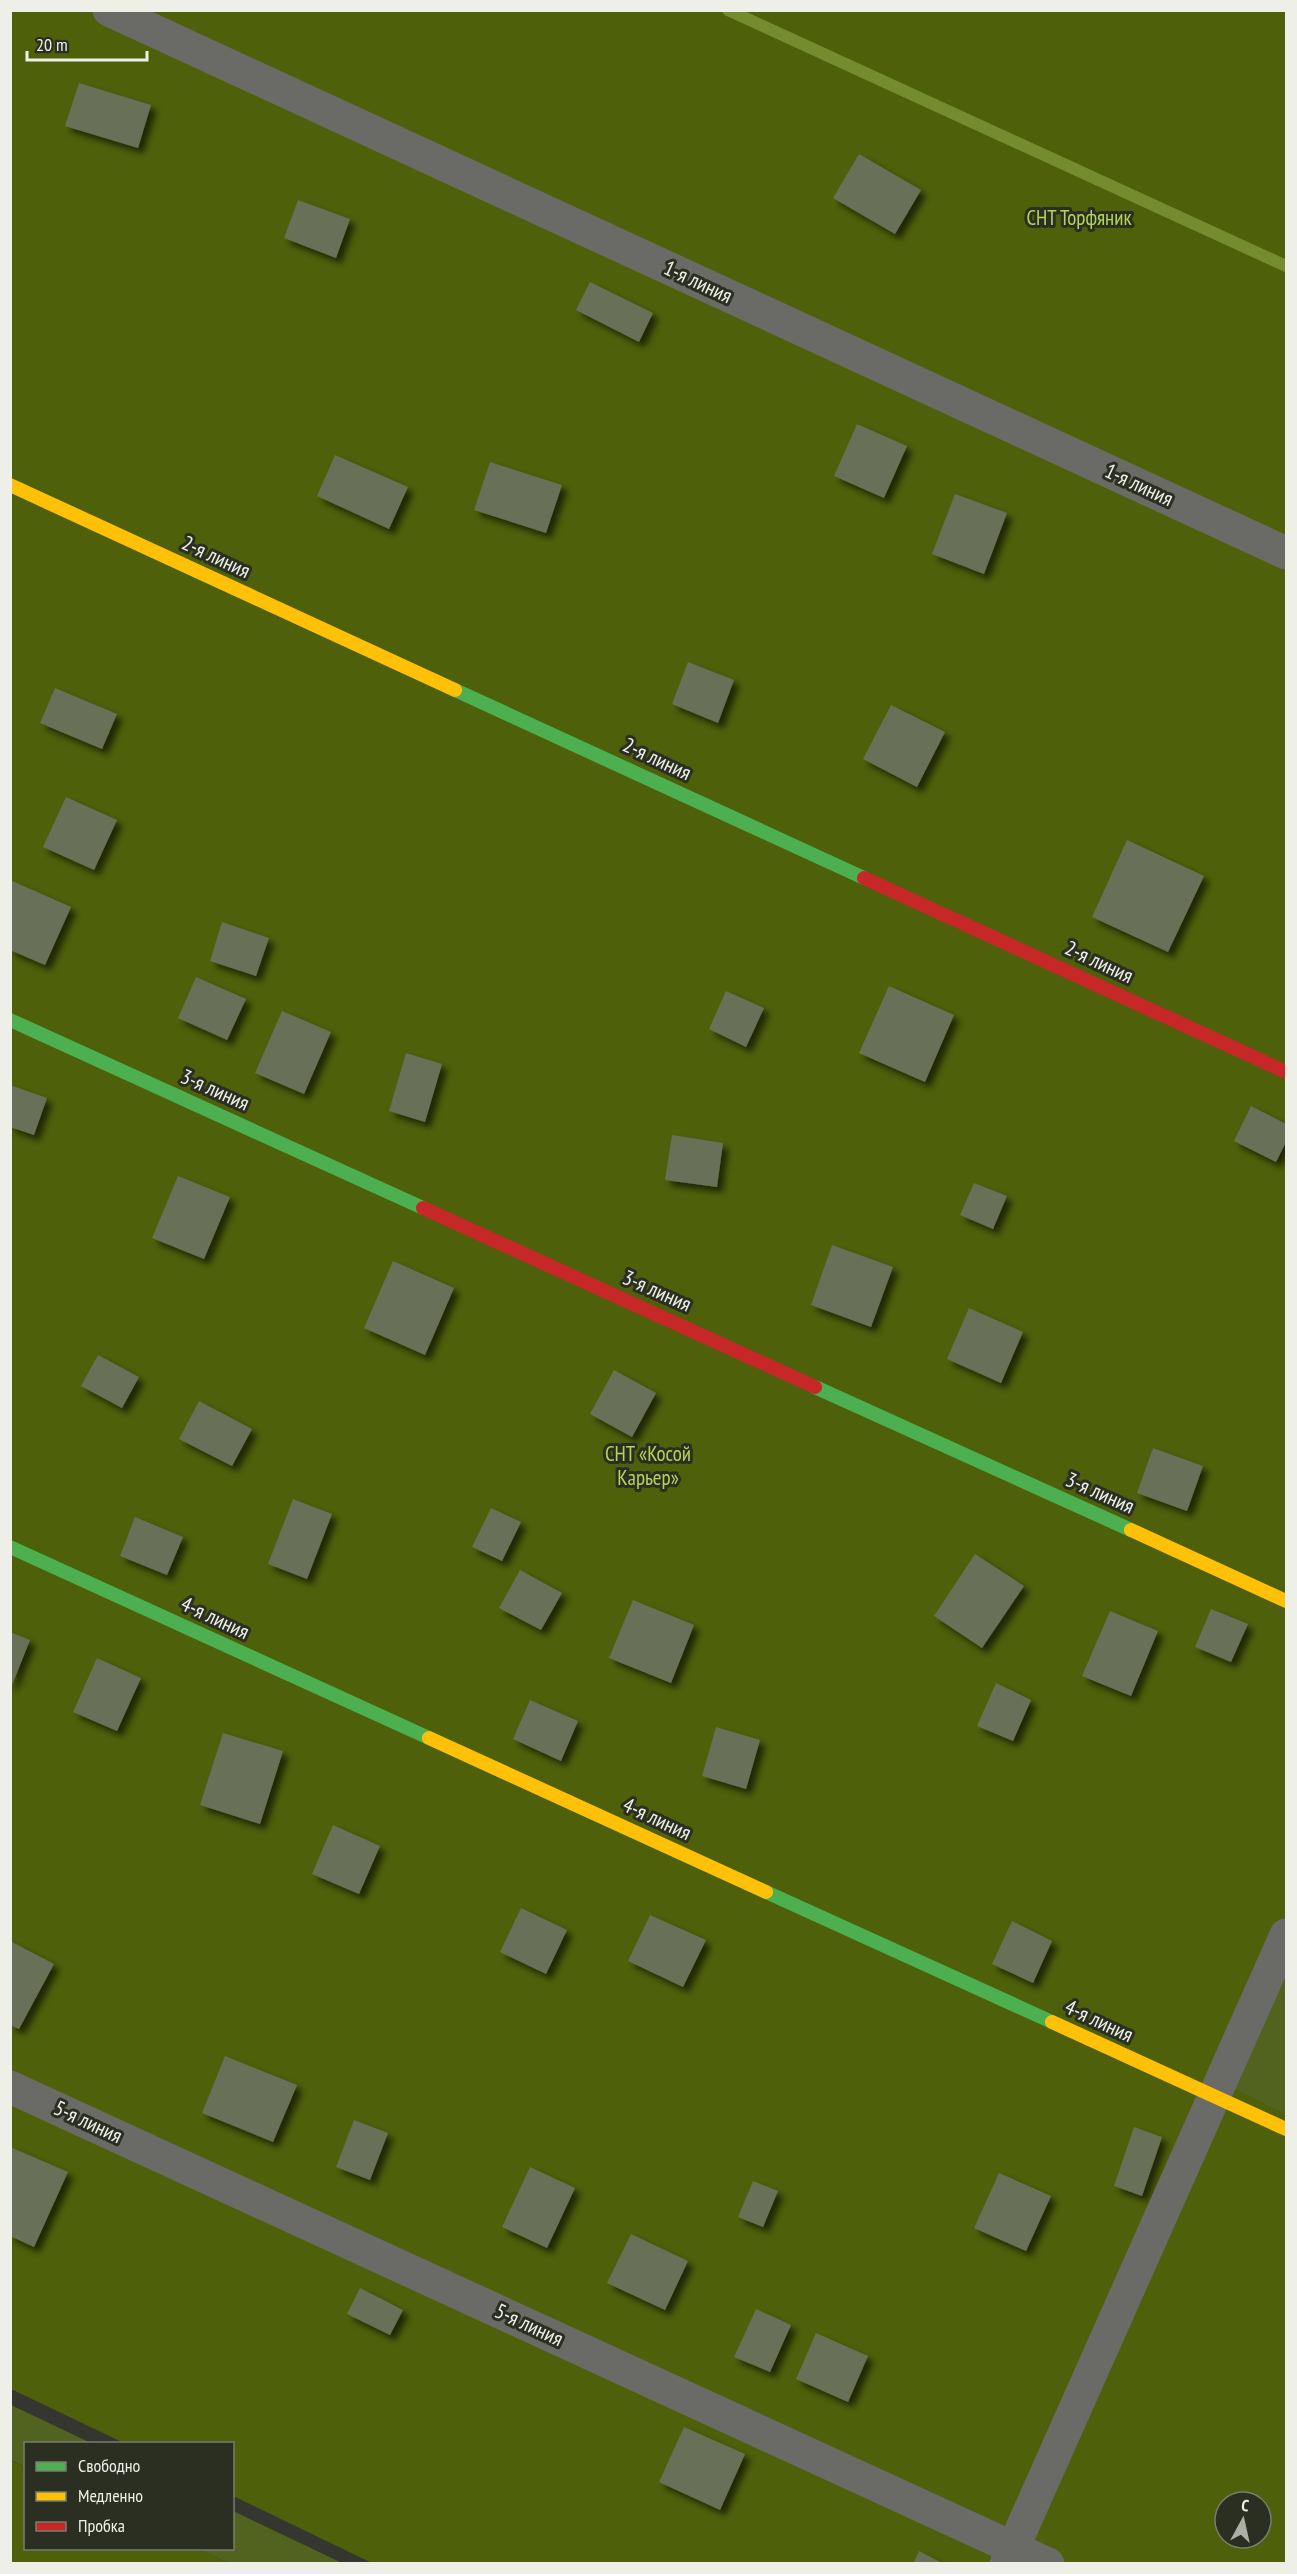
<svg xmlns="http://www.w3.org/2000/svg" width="1297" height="2574" font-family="'PT Sans Narrow',sans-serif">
<defs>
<filter id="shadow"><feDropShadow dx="5.5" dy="5.5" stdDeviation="3" flood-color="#0009"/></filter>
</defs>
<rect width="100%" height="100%" fill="#34362f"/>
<!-- green -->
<g fill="#4e600a" fill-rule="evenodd">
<path d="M 10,11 L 1286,11 L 1286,2563 L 372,2563 L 233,2496 L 232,2444 L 124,2443 L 11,2389 ZM 1225,2502 L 1261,2502 L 1261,2538 L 1225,2538 Z"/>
<polygon points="10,2460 25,2467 26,2548 198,2549 229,2563 11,2563"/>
</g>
<!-- forest -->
<g fill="#52631f">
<polygon points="1286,1956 1286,2114 1229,2086"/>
<polygon points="11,2405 91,2443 26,2444 25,2467 11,2460"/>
<polygon points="233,2511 342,2563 229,2563 198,2549 232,2548"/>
</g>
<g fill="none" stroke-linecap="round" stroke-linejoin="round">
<!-- stream -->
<polyline stroke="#748b2e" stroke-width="12" points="728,10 1286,266"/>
</g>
<!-- building -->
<g fill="#686f58" filter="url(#shadow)">
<polygon points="79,83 151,105 138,148 65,126"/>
<polygon points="859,154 921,190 895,234 833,198"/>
<polygon points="298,200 350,219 336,258 284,238"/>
<polygon points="590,282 653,313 639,342 576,310"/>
<polygon points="857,424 907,446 884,498 834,476"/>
<polygon points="335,455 408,487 389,529 317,496"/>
<polygon points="490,462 562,485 546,533 474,510"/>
<polygon points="955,494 1007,513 984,574 932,554"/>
<polygon points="688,662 734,680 718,723 672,704"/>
<polygon points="55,688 117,714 102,749 40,723"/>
<polygon points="891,705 945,732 917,787 863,759"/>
<polygon points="66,797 117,820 94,870 43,847"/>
<polygon points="1127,840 1204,876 1168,952 1092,917"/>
<polygon points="10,880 71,907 45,965 10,950"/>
<polygon points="222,922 269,938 256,976 210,961"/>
<polygon points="196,977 246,999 227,1040 178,1018"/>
<polygon points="889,986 954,1015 925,1082 859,1053"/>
<polygon points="726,991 764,1008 746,1047 709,1029"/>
<polygon points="282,1011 331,1032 304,1094 255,1073"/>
<polygon points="406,1053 442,1064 425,1122 389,1111"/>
<polygon points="10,1085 47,1098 34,1135 10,1127"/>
<polygon points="1251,1106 1286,1124 1286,1142 1276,1162 1234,1141"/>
<polygon points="672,1135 723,1143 717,1187 665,1180"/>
<polygon points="178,1176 230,1197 204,1259 152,1238"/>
<polygon points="974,1183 1007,1196 993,1229 960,1215"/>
<polygon points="832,1245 893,1267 871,1327 811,1305"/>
<polygon points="393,1261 454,1288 425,1355 364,1328"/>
<polygon points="969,1308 1023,1332 1001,1383 947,1359"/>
<polygon points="98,1355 139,1377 122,1408 81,1386"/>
<polygon points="614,1370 656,1393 632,1437 590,1414"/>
<polygon points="199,1401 252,1429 232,1466 179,1439"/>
<polygon points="1153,1448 1203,1466 1187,1511 1137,1493"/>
<polygon points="293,1499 332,1514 307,1579 268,1564"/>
<polygon points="491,1508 521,1522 502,1561 472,1547"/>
<polygon points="135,1517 183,1537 167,1575 120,1556"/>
<polygon points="975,1554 1024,1586 982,1648 934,1616"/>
<polygon points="520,1570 562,1593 541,1630 499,1608"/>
<polygon points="633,1600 694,1625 671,1683 609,1658"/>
<polygon points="1211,1609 1248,1624 1231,1662 1195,1647"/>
<polygon points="1110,1611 1158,1631 1131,1696 1082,1676"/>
<polygon points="10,1632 30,1640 12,1685 10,1684"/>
<polygon points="97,1658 141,1678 117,1731 73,1712"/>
<polygon points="996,1683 1031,1700 1013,1741 977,1726"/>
<polygon points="530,1700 578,1721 561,1761 513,1739"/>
<polygon points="716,1727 760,1740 746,1789 702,1776"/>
<polygon points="223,1733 283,1751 260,1824 200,1805"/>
<polygon points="333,1825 380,1846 359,1894 312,1874"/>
<polygon points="521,1908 567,1930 546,1974 500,1952"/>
<polygon points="650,1915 706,1940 683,1987 628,1961"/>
<polygon points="1012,1921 1052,1941 1033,1983 992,1964"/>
<polygon points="10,1941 54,1964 19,2029 10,2025"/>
<polygon points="225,2056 297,2085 273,2142 202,2113"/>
<polygon points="354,2120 388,2133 370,2180 336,2167"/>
<polygon points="1134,2127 1162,2137 1142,2196 1114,2186"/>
<polygon points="10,2147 68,2172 34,2247 10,2236"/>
<polygon points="530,2167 575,2188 547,2248 502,2227"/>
<polygon points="999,2173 1051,2196 1026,2251 974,2228"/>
<polygon points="753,2181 778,2191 763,2227 738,2217"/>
<polygon points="631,2234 688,2261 665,2310 607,2283"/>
<polygon points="360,2288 403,2310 390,2335 347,2314"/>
<polygon points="756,2309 791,2325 770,2372 734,2357"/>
<polygon points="816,2333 868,2356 848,2402 796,2379"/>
<polygon points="684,2427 745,2454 720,2510 659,2482"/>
<polygon points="919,2551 944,2564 913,2564"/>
</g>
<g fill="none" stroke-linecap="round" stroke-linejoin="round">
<!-- street -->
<g stroke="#6a6b66" stroke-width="33">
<polyline points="109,10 1286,553"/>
<polyline points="10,2087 1048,2564"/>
<polyline points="1006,2564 1286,1935"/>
</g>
<!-- fast -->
<g stroke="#4caf50" stroke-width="14">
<polyline points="455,690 864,878"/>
<polyline points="10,1020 423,1208"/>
<polyline points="815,1387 1131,1530"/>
<polyline points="10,1547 429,1738"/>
<polyline points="766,1892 1052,2022"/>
</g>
<!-- slow -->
<g stroke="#ffc107" stroke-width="14">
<polyline points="10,485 455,690"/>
<polyline points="1131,1530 1286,1601"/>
<polyline points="429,1738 766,1892"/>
<polyline points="1052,2022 1286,2129"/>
</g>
<!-- jam -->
<g stroke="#c62828" stroke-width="14">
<polyline points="864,878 1286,1072"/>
<polyline points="423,1208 815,1387"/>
</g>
</g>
<g text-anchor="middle" stroke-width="6" stroke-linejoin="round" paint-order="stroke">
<!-- park labels -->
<g font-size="21" fill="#b5d655" stroke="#2b2f22">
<text x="1079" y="225">СНТ Торфяник</text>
<text x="648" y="1461">СНТ «Косой<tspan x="648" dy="24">Карьер»</tspan></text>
</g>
<!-- street labels -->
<g font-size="21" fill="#eef0e8" stroke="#2b2f22">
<text transform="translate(698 282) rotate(25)" y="7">1-я линия</text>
<text transform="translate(1139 485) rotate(25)" y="7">1-я линия</text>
<text transform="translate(216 557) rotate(25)" y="7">2-я линия</text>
<text transform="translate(657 759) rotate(25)" y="7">2-я линия</text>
<text transform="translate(1099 962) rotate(25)" y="7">2-я линия</text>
<text transform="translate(215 1090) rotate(24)" y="7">3-я линия</text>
<text transform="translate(657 1291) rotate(24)" y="7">3-я линия</text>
<text transform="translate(1100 1493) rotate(24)" y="7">3-я линия</text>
<text transform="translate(215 1618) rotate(25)" y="7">4-я линия</text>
<text transform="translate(657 1819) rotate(25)" y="7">4-я линия</text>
<text transform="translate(1099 2021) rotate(25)" y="7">4-я линия</text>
<text transform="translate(88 2122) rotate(25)" y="7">5-я линия</text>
<text transform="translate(529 2325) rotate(25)" y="7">5-я линия</text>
</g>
</g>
<!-- border -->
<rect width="1297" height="2574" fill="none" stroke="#eef0e8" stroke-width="24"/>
<!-- legend -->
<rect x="24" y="2442" width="210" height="108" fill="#2b2f22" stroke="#797c71" stroke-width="1.5"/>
<rect x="36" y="2462" width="30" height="9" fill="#4caf50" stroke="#797c71" stroke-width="1.5"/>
<text x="78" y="2472" font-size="18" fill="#eef0e8">Свободно</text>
<rect x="36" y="2492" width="30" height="9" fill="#ffc107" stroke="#797c71" stroke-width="1.5"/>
<text x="78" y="2502" font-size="18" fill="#eef0e8">Медленно</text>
<rect x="36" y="2522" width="30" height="9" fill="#c62828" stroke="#797c71" stroke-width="1.5"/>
<text x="78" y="2532" font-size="18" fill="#eef0e8">Пробка</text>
<!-- north arrow -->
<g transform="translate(1243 2520) rotate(8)"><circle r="28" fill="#2b2f22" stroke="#797c71" stroke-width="1.5"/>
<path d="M0-4.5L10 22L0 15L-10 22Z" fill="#adafa7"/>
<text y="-9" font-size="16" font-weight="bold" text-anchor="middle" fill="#eef0e8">С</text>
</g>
<!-- scale -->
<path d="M27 51v9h120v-9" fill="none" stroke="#eef0e8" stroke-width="3"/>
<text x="36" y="51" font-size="18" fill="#eef0e8" stroke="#2b2f22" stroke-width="4.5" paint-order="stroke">20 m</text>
</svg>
